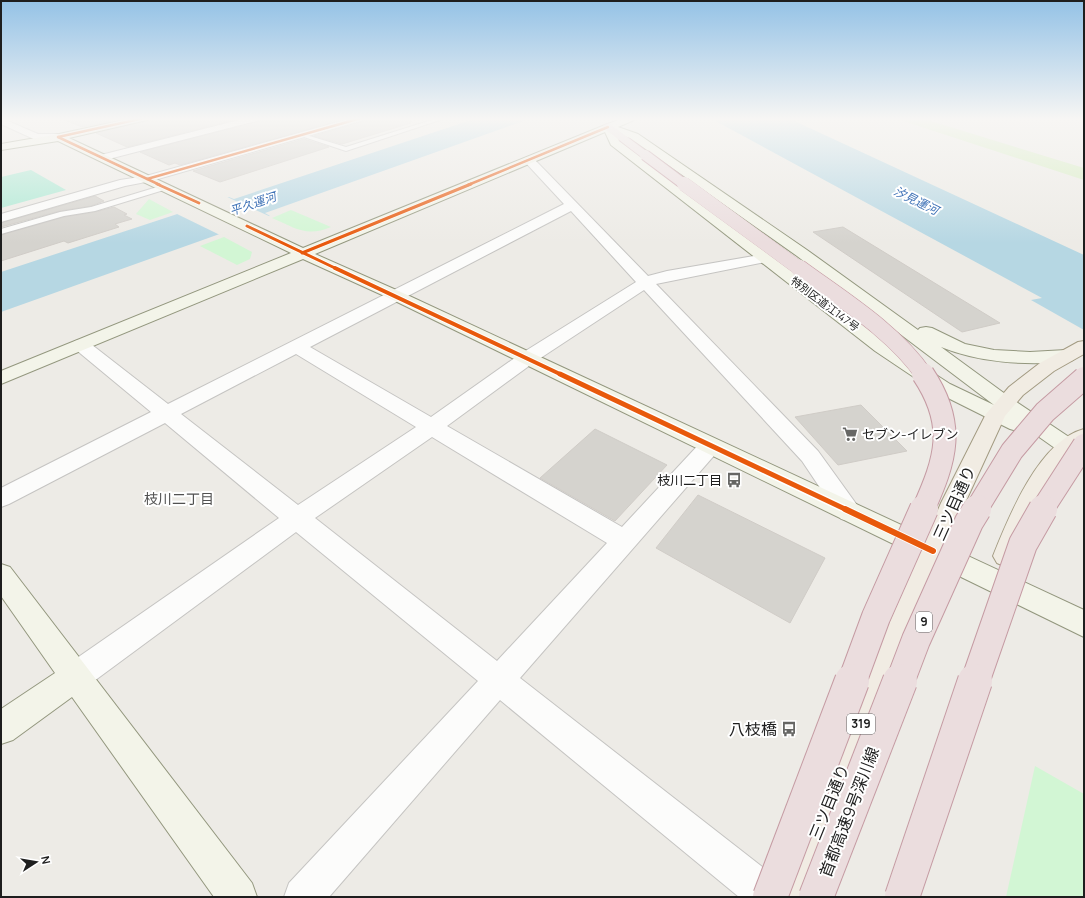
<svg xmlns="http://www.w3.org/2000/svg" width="1085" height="898" font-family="Manrope,'Noto Sans JP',sans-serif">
<rect width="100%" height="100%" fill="#edebe6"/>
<!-- grass -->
<polygon fill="#d6edc1" points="894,118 921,118 1084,168 1084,180"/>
<!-- park -->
<g fill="#d2f6d4">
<polygon points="149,199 173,212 150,220 136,214"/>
<path d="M 291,210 L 331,227 C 306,238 294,227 272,218 Z"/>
<polygon points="224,237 252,252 250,259 237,265 200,246"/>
<polygon points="1035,766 1084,794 1084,897 1006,897"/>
</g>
<!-- pitch -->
<polygon fill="#ade9d4" points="31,170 66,190 1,208 1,177"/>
<!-- water -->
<g fill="#b6d7e3">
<polygon points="477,118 532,118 265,213 270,216 1,312 1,272 229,197 234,199"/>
<polygon points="699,118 788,118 1084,255 1084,330 1031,300 1042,298 710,118"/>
</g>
<!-- pier -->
<polygon fill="#edebe6" points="225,196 271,217 220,235 175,213"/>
<!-- building -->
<g fill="#d5d3ce" stroke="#d0ccc7">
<polygon points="60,118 128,118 82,127"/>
<polygon points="150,118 242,118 127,147 96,133 147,121"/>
<polygon points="264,118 348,118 180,165 175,163 169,165 140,152 260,121"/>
<polygon points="368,118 410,118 411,123 342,144 314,136 364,121"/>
<polygon points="304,139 329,147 220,182 193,171"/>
<polygon points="95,196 104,201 91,206 60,211 1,227 1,223"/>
<polygon points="114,207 127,214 124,215 132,219 115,224 119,227 68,243 64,241 1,261 1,235 64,217 95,212"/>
<polygon points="843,227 1000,323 962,332 813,232"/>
<polygon points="861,405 907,451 838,465 795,417"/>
<polygon points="595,429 667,465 615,521 540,478"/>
<polygon points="698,495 825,558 790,623 656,548"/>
</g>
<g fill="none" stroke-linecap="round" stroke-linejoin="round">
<!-- lane casing -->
<g stroke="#c5c4c2" stroke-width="2">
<g id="lane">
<polygon points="438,118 446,118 346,151 298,135 303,134 346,147"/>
<polygon points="164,185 167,185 167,189 95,211 64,216 1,234 1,229 60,212 91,207"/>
</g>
</g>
<!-- street casing -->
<g stroke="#c5c4c2" stroke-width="2">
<g id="street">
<polygon points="1,118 38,134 58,134 63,137 58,140 36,140 1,124"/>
<polygon points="247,118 262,118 260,120 101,161 96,158 97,156"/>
<polygon points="352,118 366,118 364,120 151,181 125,186 1,222 1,214 120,180 146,176"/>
<path d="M 529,157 L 533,158 L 648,276 L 667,271 L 765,254 L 770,255 L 772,258 L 770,261 L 656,284 L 818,451 L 862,512 L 859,519 L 850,521 L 841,519 L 802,461 L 644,290 L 533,363 L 447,426 L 622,527 L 702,441 L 710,439 L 718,441 L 721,446 L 718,451 L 520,678 L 783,883 L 788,897 L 739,897 L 500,700 L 329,897 L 284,897 L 289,883 L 478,681 L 296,532 L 86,687 L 75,692 L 64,687 L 60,677 L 64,667 L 279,518 L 165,423 L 9,504 L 1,507 L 1,488 L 151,412 L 75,349 L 72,345 L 75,341 L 81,340 L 87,341 L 168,404 L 564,204 L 525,162 L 523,160 L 525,158 ZM 571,211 L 636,282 L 519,355 L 431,417 L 310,347 ZM 296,354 L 416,427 L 298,505 L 181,414 ZM 432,437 L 607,543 L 497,661 L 315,518 Z"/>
</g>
</g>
<!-- secondary casing -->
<g stroke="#93977e" stroke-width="2">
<g id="secondary">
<path d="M 133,118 L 149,118 L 147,120 L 69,138 L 303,248 L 605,125 L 624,118 L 635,118 L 634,120 L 618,127 L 638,134 L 807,250 L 918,330 L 920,328 L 926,327 L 932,328 L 965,344 L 994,350 L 1030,352 L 1066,350 L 1073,352 L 1075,356 L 1073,360 L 1066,362 C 1023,365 981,363 941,347 L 1012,399 L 1084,447 L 1084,466 L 1076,463 L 1025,427 L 1017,431 L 1010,429 L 936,392 L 875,351 L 611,145 L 605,132 L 315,254 L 403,293 L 1084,610 L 1084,637 L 391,299 L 303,259 L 1,384 L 1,371 L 291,253 L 58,141 L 1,150 L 1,144 L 59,134 ZM 616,133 L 630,138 L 797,256 L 994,405 L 950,384 L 887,343 L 619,141 Z"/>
<polygon points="1,564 10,567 252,883 257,897 214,897 72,697 13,740 1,744 1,709 55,673 1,596"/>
</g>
</g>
<!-- primary casing -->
<g stroke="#a39b82" stroke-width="2">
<g id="primary">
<polygon points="1084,341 1084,354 1054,371 1023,395 1005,416 965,503 809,897 771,897 941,503 986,414 1009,387 1040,363 1078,342"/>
<path d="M 1084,429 L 1084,445 C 1045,471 1035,525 1015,563 L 1006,567 L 997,563 L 993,556 C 1009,516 1039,441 1084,429 Z"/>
</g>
</g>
<!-- highway casing -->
<g stroke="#c59ba3" stroke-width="2">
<polygon id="highway" points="608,124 611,125 649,153 650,155 649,157 641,157 605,129 603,127 605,125"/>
</g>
<!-- lane -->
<use href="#lane" fill="#fcfcfb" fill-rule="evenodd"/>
<!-- street -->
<use href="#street" fill="#fcfcfb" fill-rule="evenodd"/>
<!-- secondary -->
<use href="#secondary" fill="#f3f4e9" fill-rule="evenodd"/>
<!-- primary -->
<use href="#primary" fill="#f1ece3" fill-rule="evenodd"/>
<!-- highway -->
<use href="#highway" fill="#ebddde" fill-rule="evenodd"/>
<!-- highway-bridge-far5 casing -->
<g stroke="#c59ba3" stroke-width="12" stroke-linecap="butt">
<polyline id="highway-bridge-far5" points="645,155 685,185"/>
</g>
<!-- highway-bridge-far4 casing -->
<g stroke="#c59ba3" stroke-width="14" stroke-linecap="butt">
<polyline id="highway-bridge-far4" points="684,184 800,269"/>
</g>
<!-- highway-bridge-far3 casing -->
<g stroke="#c59ba3" stroke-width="18" stroke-linecap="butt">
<path id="highway-bridge-far3" d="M 799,268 C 841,299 894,331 924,375"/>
</g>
<!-- highway-bridge-far2 casing -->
<g stroke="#c59ba3" stroke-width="24" stroke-linecap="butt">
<g id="highway-bridge-far2">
<path d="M 923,510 C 946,459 957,425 923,374"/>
<polyline points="976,510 1012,451 1045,412 1084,378"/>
<polyline points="1042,510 1084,445"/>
</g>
</g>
<!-- highway-bridge-far1 casing -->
<g stroke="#c59ba3" stroke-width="30" stroke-linecap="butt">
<g id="highway-bridge-far1">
<polyline points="852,682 876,617 924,509"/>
<polyline points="900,682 916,640 969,522 977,509"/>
<polyline points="975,682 1023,544 1043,509"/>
</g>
</g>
<!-- highway-bridge casing -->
<g stroke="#c59ba3" stroke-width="36" stroke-linecap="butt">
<g id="highway-bridge">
<polyline points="770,897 852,681"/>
<polyline points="816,897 900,681"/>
<polyline points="902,897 975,681"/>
</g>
</g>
<!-- highway-bridge-far5 -->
<use href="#highway-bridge-far5" stroke="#ebddde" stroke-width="10"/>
<!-- highway-bridge-far4 -->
<use href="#highway-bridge-far4" stroke="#ebddde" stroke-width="14"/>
<!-- highway-bridge-far3 -->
<use href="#highway-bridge-far3" stroke="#ebddde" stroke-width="17"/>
<!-- highway-bridge-far2 -->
<use href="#highway-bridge-far2" stroke="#ebddde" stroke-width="22"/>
<!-- highway-bridge-far1 -->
<use href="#highway-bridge-far1" stroke="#ebddde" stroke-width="28"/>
<!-- highway-bridge -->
<use href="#highway-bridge" stroke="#ebddde" stroke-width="34"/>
<!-- cycleway-far4 casing -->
<g stroke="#fff" stroke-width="3.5">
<g id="cycleway-far4">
<polyline points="58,137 160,185"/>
<polyline points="58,137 144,118"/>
<polyline points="147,179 361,118"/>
<polyline points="468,185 608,127"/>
</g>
</g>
<!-- cycleway-far3 casing -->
<g stroke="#fff" stroke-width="4.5">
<g id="cycleway-far3">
<polyline points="157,184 199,203"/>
<polyline points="247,226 337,269"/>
<polyline points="302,253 471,184"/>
</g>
</g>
<!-- cycleway-far2 casing -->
<g stroke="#fff" stroke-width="6">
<polyline id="cycleway-far2" points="335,268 562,375"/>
</g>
<!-- cycleway-far1 casing -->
<g stroke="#fff" stroke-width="8">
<polyline id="cycleway-far1" points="560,374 847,510"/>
</g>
<!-- cycleway casing -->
<g stroke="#fff" stroke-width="8">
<polyline id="cycleway" points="845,509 933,551"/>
</g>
<!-- cycleway-far4 -->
<use href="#cycleway-far4" stroke="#e8590c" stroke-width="2.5"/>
<!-- cycleway-far3 -->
<use href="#cycleway-far3" stroke="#e8590c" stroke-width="3"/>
<!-- cycleway-far2 -->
<use href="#cycleway-far2" stroke="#e8590c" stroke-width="4"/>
<!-- cycleway-far1 -->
<use href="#cycleway-far1" stroke="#e8590c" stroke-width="5"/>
<!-- cycleway -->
<use href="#cycleway" stroke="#e8590c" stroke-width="6"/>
</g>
<!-- sky -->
<linearGradient id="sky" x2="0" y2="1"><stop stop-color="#94c2e6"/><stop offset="0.49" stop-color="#f7f6f4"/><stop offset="1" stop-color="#f7f6f4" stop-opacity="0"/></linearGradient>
<rect width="1085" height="243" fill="url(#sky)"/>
<!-- icons -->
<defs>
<g id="supermarket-bare" transform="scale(1.2)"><path d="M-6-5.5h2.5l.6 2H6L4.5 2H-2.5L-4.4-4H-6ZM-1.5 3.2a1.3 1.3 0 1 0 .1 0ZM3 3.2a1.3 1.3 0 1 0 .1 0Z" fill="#666664" stroke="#fff" stroke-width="2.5" paint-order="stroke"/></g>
<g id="bus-bare" transform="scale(1.2)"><path d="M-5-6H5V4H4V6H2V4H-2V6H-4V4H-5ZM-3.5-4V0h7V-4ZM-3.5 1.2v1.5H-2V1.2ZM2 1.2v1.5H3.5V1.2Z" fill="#666664" stroke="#fff" stroke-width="2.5" paint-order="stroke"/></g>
</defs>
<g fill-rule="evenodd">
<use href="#supermarket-bare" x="850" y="434"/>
<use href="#bus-bare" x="734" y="480"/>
<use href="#bus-bare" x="789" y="729"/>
</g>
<g text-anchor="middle" stroke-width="4" stroke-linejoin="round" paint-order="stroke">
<!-- far-street labels -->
<g font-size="11" fill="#1e1e1e" stroke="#fff">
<text transform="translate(825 304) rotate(37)" y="4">特別区道江147号</text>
</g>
<!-- far-water labels -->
<g font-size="12" font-style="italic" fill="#4073b7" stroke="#fff">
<text transform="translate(916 201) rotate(26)" y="4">汐見運河</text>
<text transform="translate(253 204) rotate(-19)" y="4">平久運河</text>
</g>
<!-- shield labels -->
<g fill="#fff" stroke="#626262" stroke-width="1">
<rect x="916" y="612" width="16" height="20" rx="3"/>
<rect x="847" y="714" width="28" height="20" rx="3"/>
</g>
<g font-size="12" font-weight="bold" fill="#1e1e1e">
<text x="924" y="626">9</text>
<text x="861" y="728">319</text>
</g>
<!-- poi labels -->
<g font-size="13" fill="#1e1e1e" stroke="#fff" text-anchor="start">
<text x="862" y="439">セブン-イレブン</text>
<text x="722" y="485" text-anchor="end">枝川二丁目</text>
</g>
<!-- neighbourhood labels -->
<g font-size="14" fill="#515151" stroke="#fff">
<text x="179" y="504">枝川二丁目</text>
</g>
<!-- near-street labels -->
<g font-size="16" fill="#1e1e1e" stroke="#fff">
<text transform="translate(954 503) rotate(-66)" y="6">三ツ目通り</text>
<text transform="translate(829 802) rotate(-68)" y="6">三ツ目通り</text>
<text transform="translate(849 812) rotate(-69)" y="6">首都高速9号深川線</text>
</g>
<!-- near-poi labels -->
<g font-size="16" fill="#1e1e1e" stroke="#fff" text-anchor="end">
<text x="777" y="735">八枝橋</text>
</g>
</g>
<!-- border -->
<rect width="1085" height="898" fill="none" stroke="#1e1e1e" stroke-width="4"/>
<!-- north arrow -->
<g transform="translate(36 862) rotate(78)" stroke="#ffffff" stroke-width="3" paint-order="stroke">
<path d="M0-3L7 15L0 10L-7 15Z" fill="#1e1e1e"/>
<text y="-6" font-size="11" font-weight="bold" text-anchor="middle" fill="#1e1e1e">N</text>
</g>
</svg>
